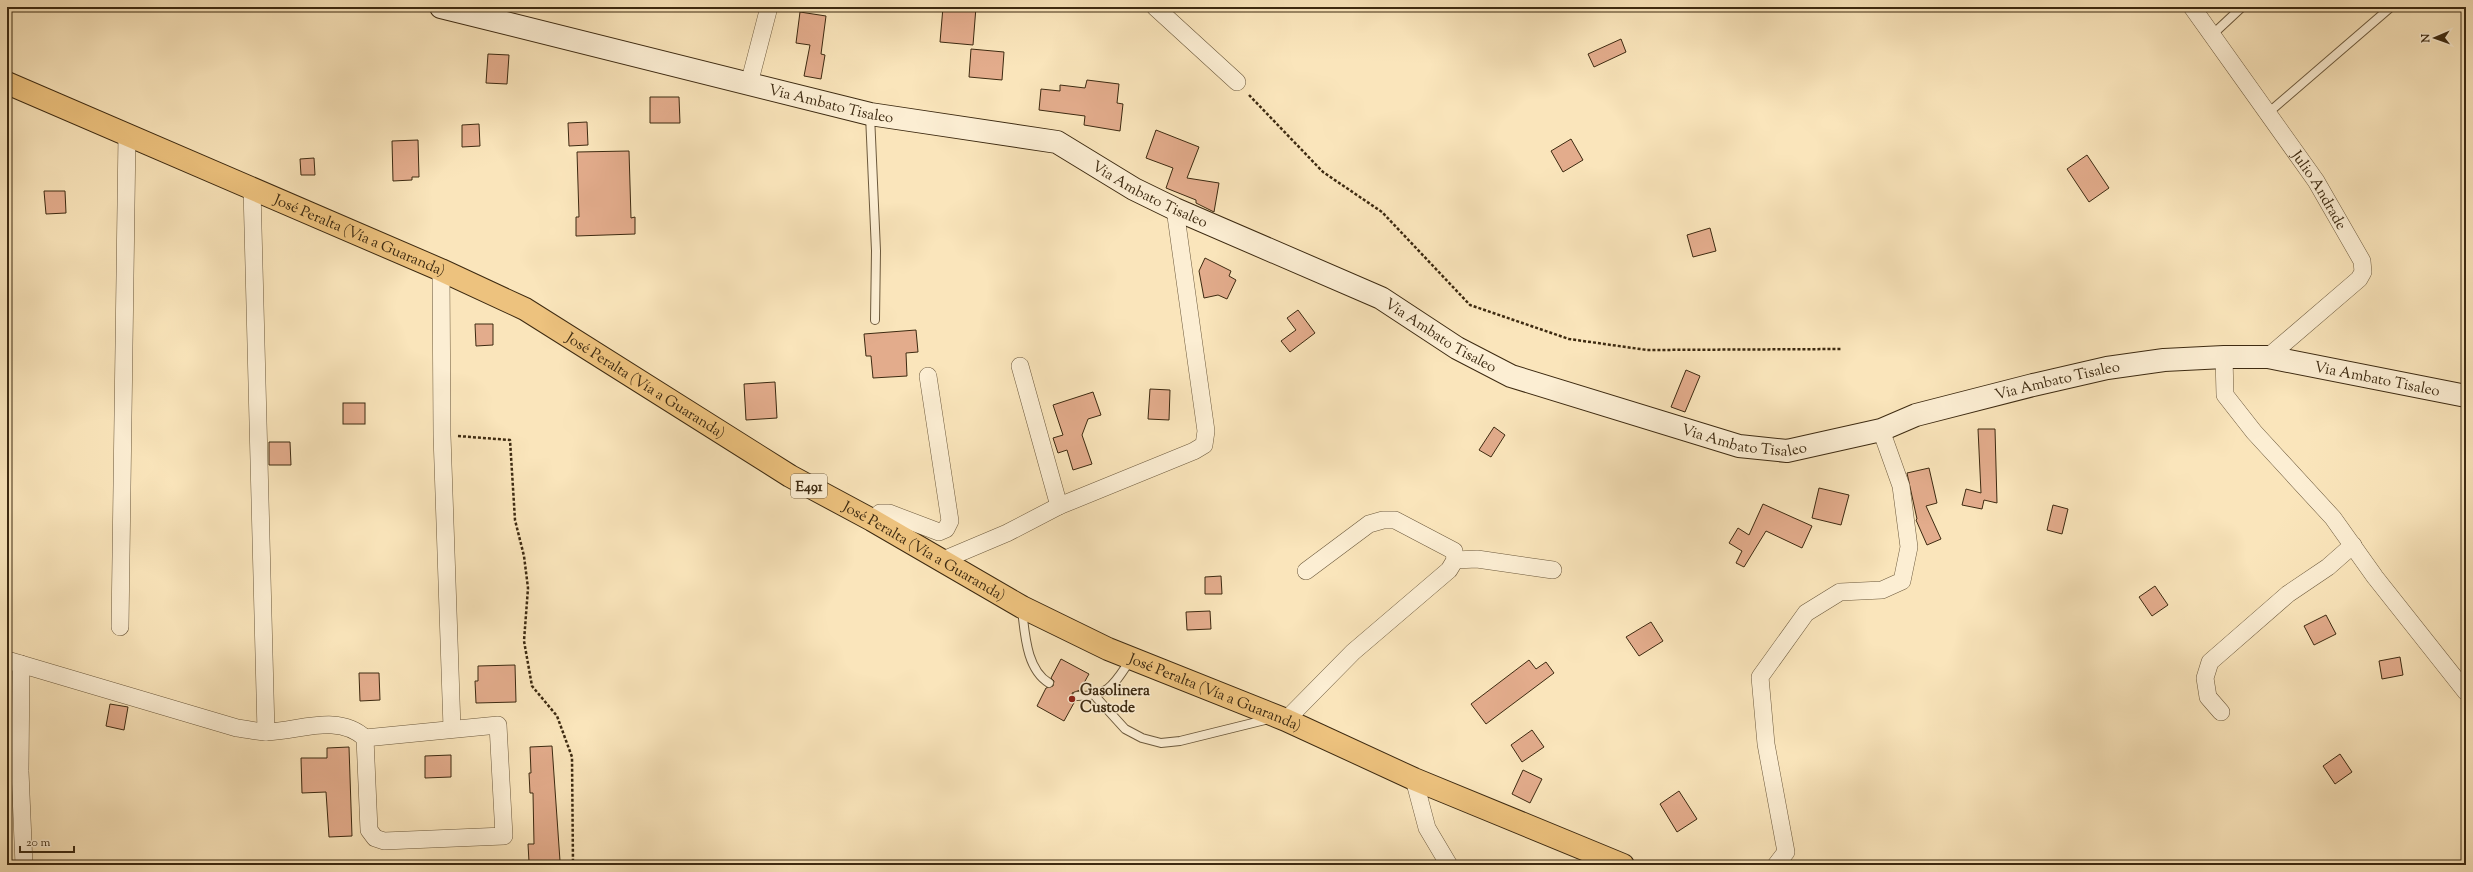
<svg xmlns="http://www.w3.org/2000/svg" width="2473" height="872" font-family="'Sorts Mill Goudy',serif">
<rect width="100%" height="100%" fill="#fae5bb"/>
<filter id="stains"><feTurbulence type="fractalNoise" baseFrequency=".005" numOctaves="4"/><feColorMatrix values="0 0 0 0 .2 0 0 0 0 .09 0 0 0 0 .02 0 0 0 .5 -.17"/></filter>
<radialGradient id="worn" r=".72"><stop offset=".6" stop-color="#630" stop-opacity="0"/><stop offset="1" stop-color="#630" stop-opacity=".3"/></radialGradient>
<!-- building -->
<g fill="#e3ac8c" stroke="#3d2a11">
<polygon points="943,7 976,7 973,45 940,42"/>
<polygon points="800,12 826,16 821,54 825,55 821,79 804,76 810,45 796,43"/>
<polygon points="1621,39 1626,52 1594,67 1588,54"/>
<polygon points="971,49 1004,52 1002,80 969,77"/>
<polygon points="488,54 509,55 507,84 486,83"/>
<polygon points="1087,80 1119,84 1117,103 1123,104 1120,131 1084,125 1085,116 1039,110 1041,89 1060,91 1060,85 1085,88"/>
<polygon points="650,97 679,97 680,123 650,123"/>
<polygon points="587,122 588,145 569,146 568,123"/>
<polygon points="479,124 480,146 462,147 462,125"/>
<polygon points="1156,130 1199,147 1187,178 1219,183 1214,212 1196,203 1196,200 1166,188 1173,168 1146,158"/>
<polygon points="1571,139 1583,160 1563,172 1551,151"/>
<polygon points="418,140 419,177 412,177 412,180 393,181 392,141"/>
<polygon points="629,151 631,218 635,217 635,234 576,236 576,217 579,217 577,152"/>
<polygon points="2087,155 2109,188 2089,202 2067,169"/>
<polygon points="314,158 315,175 301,175 300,159"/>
<polygon points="44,191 65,191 66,213 46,214"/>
<polygon points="1710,228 1716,251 1693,257 1687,235"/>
<polygon points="1205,258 1231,271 1229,276 1236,280 1227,299 1218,295 1204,298 1199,271"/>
<polygon points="1298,310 1315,333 1290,352 1281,341 1296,330 1287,318"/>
<polygon points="475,324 493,324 493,345 476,346"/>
<polygon points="916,330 918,352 906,353 907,376 873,378 871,356 866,356 864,334"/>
<polygon points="1686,370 1700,376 1685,412 1671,407"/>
<polygon points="775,382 777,418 746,420 744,384"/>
<polygon points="1150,389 1170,390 1169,420 1148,419"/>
<polygon points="1093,392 1101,415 1088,419 1082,435 1092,464 1073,470 1067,450 1058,453 1053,438 1063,435 1053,405"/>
<rect x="343" y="403" width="22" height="21"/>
<polygon points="1494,427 1505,435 1491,457 1479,450"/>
<polygon points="1978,429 1995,429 1997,503 1984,500 1982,509 1962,505 1966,489 1981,493"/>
<polygon points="269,442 290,442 291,465 269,465"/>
<polygon points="1929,468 1937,503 1926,506 1941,539 1927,545 1916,520 1917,519 1907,473"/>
<polygon points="1819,488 1849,495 1841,525 1812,518"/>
<polygon points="1763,504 1812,526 1802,548 1766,531 1744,567 1736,563 1742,551 1729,543 1738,528 1749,535"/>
<polygon points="2053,505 2068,509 2062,534 2047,530"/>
<polygon points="1221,576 1222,594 1205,594 1205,577"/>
<polygon points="2155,586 2168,605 2152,616 2139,597"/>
<polygon points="1210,611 1211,629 1187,630 1186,612"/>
<polygon points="2326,615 2336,634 2314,645 2304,626"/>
<polygon points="1651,622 1663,641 1639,656 1626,637"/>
<polygon points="2400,657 2403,675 2382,679 2379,661"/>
<polygon points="1061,659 1089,674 1080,690 1072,693 1075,701 1064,721 1037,706 1046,688 1053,686 1054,681 1051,678"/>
<polygon points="1529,660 1536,669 1546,662 1554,673 1486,724 1471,704"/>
<polygon points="515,665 516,702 476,703 475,681 478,681 478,666"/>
<polygon points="359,673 379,673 380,700 360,701"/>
<polygon points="110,704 128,707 124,730 106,726"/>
<polygon points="1532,730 1544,747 1522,762 1511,745"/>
<polygon points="552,746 560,861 529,862 528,844 534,844 533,793 530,793 529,773 531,773 530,747"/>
<polygon points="349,747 352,836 329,837 326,792 302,793 301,758 327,758 327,748"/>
<polygon points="2340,754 2352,772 2335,784 2323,766"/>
<polygon points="451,755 451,777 425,778 425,756"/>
<polygon points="1523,770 1542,779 1530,803 1512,794"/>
<polygon points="1679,791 1697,819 1677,832 1660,804"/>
</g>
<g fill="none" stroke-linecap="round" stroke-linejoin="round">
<!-- lane casing -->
<g stroke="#6c593c" stroke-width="10">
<g id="lane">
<polyline points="2212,35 2242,7"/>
<polyline points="2268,113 2391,7"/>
<polyline points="870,115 876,251 875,320"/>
<path d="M 1022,610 C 1025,633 1026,669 1049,683"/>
<path d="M 1077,696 C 1110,696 1114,684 1131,659"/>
<polyline points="1095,696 1125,729 1142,738 1161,743 1180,741 1269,719"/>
</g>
</g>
<!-- street casing -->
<g stroke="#6c593c" stroke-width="18">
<g id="street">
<polyline points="1155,7 1237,82"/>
<path id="s1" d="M 2192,7 L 2316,181 L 2362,261 L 2363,272 L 2359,279 L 2268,357"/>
<polyline points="749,84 769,7"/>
<polyline points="252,189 266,732"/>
<polyline points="441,270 442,435 452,728"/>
<polyline points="2224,357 2225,395 2254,432 2333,518 2375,577 2466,692"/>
<polyline points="1020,366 1059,506"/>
<polyline points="872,520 880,513 889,513 939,532 946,529 950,521 928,376"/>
<polyline points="943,560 1007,533 1059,506 1194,451 1204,445 1206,431 1175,209"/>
<polyline points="1455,560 1477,559 1553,570"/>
<polyline points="120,627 127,135"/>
<path d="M 7,660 L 237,728 C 247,729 258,732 267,732 C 300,731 338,713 365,738"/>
<polyline points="21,664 20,771 24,865"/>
<polyline points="2221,712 2208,697 2205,678 2210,662 2288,594 2328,567 2353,545"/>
<polyline points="1286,720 1353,652 1449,570 1455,560 1454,551 1395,520 1383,520 1369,524 1306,571"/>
<polygon points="498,725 504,836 384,841 375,838 369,830 365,738"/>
<polyline points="1414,779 1427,828 1449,865"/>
<polyline points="1776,865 1786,852 1766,744 1760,677 1806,613 1840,592 1882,590 1902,581 1909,547 1901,486 1881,430"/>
</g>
</g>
<!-- secondary casing -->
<g stroke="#3d2a11" stroke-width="24">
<g id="secondary">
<path id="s2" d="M 441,7 L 870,114 L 1057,142 L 1134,189 L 1175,209 L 1381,298 L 1457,348 L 1511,376 L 1739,446 L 1787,451 L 1881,430 L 1916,415 L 2033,385 L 2107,368 L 2164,360 L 2224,357 L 2268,357 L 2466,396"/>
</g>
</g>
<!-- highway casing -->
<g stroke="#3d2a11" stroke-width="24">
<g id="highway">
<path id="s3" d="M 7,83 L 441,270 L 525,309 L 790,476 L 872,520 L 1022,607 L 1108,649 L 1286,720 L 1414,779 L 1623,865"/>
</g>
</g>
<!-- path -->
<g stroke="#3d2a11" stroke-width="2.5" stroke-dasharray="3 2" stroke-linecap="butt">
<polyline points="1249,95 1323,172 1382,212 1470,305 1569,339 1647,350 1842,349"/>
<polyline points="458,436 510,440 515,520 524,556 528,588 524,641 532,686 557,716 572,757 573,865"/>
</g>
<!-- lane -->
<use href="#lane" stroke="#fceed3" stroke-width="8"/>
<!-- street -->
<use href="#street" stroke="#fceed3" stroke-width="17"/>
<!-- secondary -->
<use href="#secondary" stroke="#fceed3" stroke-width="22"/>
<!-- highway -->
<use href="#highway" stroke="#edc27e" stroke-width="22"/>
</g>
<!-- markers -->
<circle fill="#8f2418" stroke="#fceed3" stroke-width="1.5" cx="1072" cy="699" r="4"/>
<g text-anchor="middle" stroke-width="3" stroke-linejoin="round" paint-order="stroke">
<!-- shield labels -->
<rect fill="#fceed3" stroke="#76654b" stroke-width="1" x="791" y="474" width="36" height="24" rx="3"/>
<g font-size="14" font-weight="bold" fill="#3d2a11">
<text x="809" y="491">E491</text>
</g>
<!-- street labels -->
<g font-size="15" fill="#3d2a11" stroke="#fceed3">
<text dy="5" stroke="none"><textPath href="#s2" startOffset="402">Via Ambato Tisaleo</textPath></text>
<text dy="5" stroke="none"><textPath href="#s1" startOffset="223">Julio Andrade</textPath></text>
<text dy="5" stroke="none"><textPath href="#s2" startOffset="738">Via Ambato Tisaleo</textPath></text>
<text dy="5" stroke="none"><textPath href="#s3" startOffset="384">José Peralta (Vía a Guaranda)</textPath></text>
<text dy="5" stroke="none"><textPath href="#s2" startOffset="1062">Via Ambato Tisaleo</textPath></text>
<text dy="5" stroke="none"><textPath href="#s2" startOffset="2034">Via Ambato Tisaleo</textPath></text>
<text dy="5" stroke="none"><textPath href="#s2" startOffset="1710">Via Ambato Tisaleo</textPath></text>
<text dy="5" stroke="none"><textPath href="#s3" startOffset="708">José Peralta (Vía a Guaranda)</textPath></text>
<text dy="5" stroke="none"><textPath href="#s2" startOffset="1386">Via Ambato Tisaleo</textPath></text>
<text dy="5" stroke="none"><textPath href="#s3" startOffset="1032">José Peralta (Vía a Guaranda)</textPath></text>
<text dy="5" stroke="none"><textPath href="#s3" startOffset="1356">José Peralta (Vía a Guaranda)</textPath></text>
</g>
<!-- poi labels -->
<g font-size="15" font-weight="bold" fill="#3d2a11" stroke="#fceed3" text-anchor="start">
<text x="1080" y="695">Gasolinera<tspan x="1080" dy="17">Custode</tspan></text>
</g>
</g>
<!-- margin -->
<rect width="2473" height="872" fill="none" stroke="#fae5bb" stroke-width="24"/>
<rect x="8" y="8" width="2457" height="856" fill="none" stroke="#3d2a11" stroke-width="2"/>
<rect x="12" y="12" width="2449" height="848" fill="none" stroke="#3d2a11"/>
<!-- north arrow -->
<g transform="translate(2435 38) rotate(268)" stroke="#fceed3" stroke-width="3" paint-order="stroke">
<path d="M0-3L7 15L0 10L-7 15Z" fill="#3d2a11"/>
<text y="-6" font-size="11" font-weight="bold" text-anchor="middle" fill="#3d2a11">N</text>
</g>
<!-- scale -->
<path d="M20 846v6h54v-6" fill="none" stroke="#3d2a11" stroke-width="2"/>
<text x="26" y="846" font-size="12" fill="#3d2a11" stroke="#fceed3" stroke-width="3" paint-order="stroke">20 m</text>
<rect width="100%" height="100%" filter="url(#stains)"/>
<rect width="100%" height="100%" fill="url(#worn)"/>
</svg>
